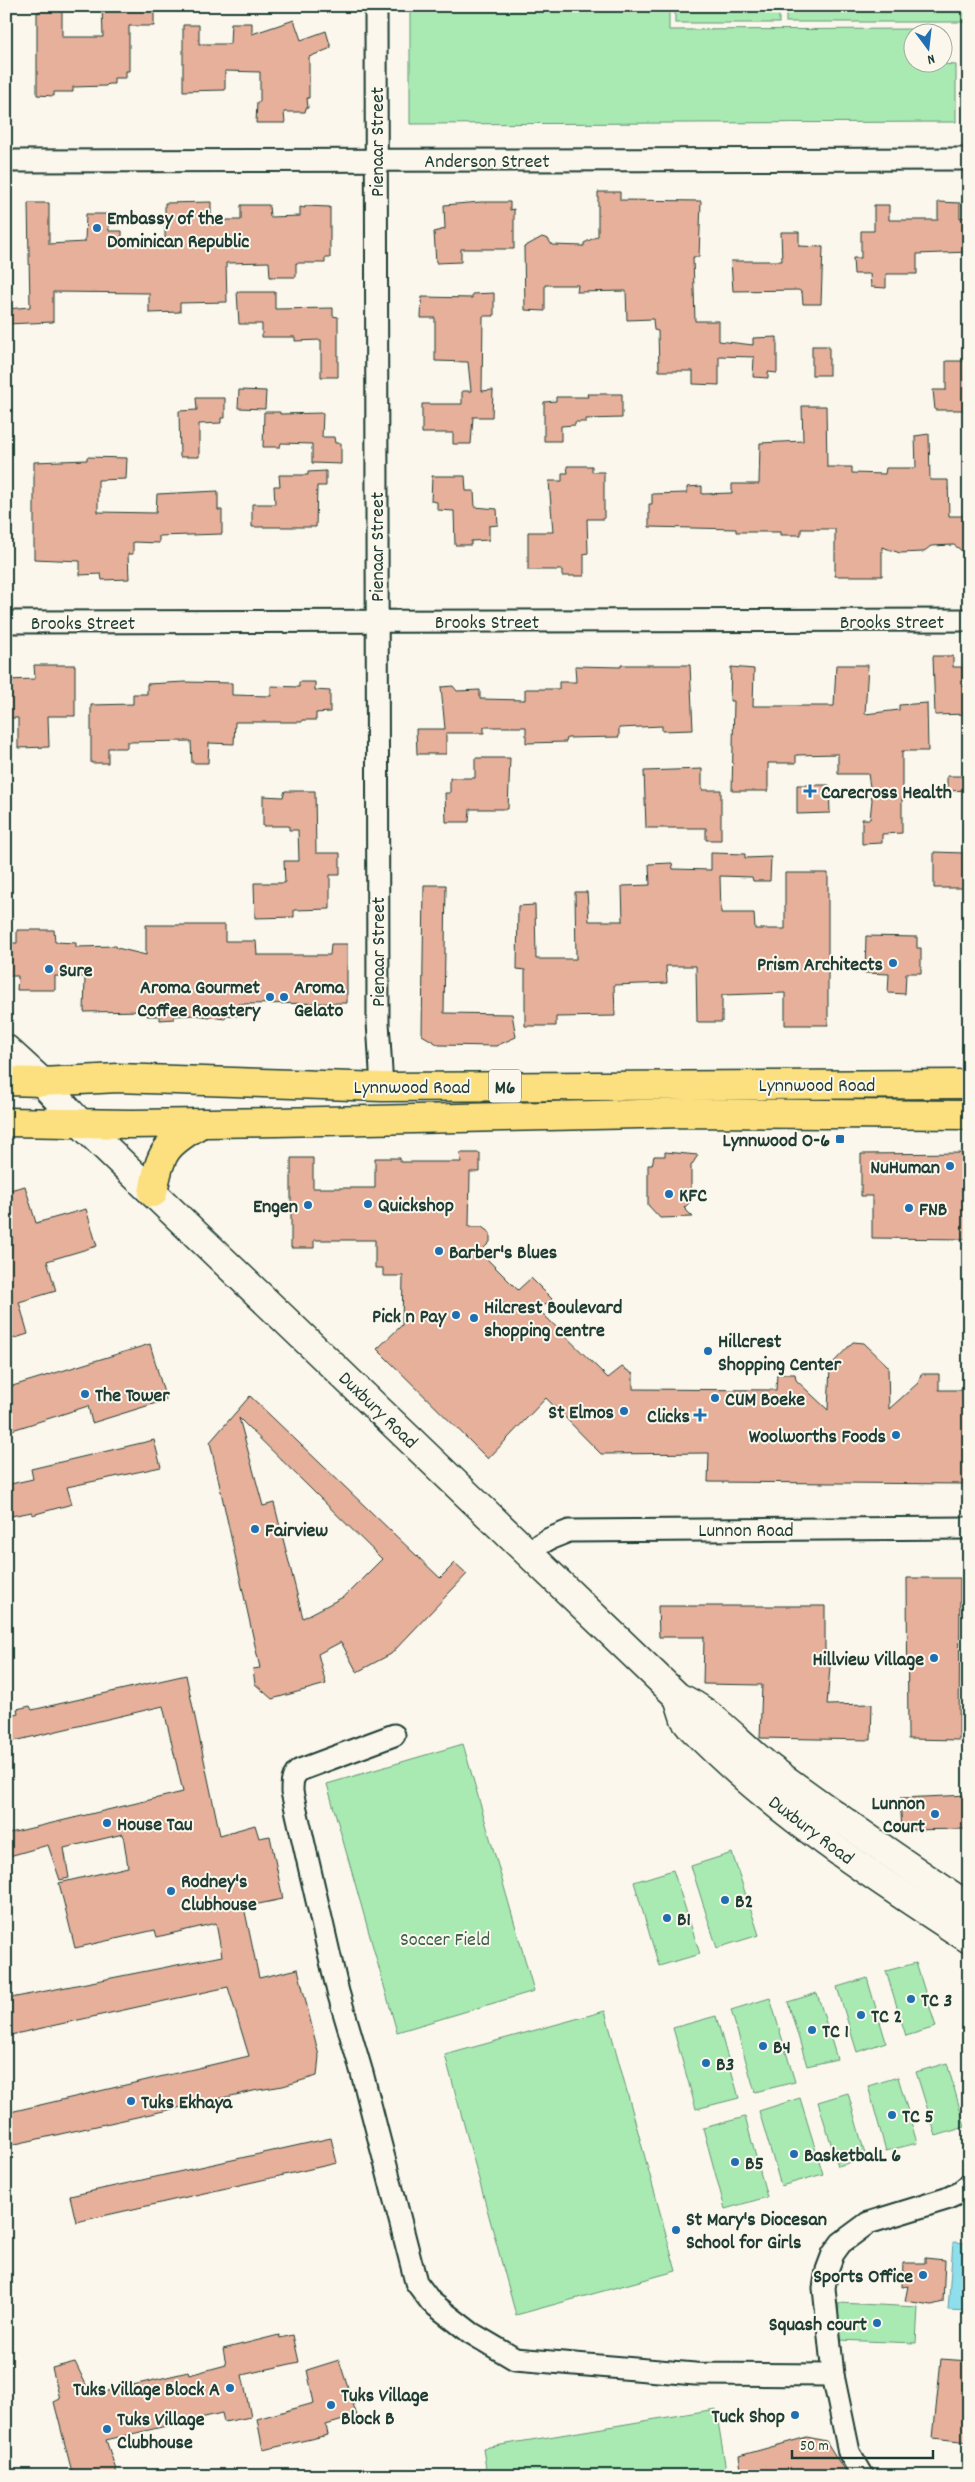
<svg xmlns="http://www.w3.org/2000/svg" width="975" height="2482" font-family="Dekko,sans-serif">
<rect width="100%" height="100%" fill="#fbf7ec"/>
<filter id="ink" filterUnits="userSpaceOnUse"><feTurbulence type="fractalNoise" baseFrequency=".02" numOctaves="2"/><feDisplacementMap in="SourceGraphic" scale="10" xChannelSelector="R" yChannelSelector="G"/><feConvolveMatrix kernelMatrix="1 2 1 2 8 2 1 2 1" color-interpolation-filters="sRGB"/></filter>
<g filter="url(#ink)">
<!-- green -->
<g fill="#a9eab3" stroke="#649474">
<polygon points="410,6 669,6 669,30 925,29 925,32 912,32 912,62 956,65 956,122 410,124"/>
<rect x="675" y="6" width="104" height="17"/>
<rect x="786" y="6" width="183" height="16"/>
<polygon points="463,1744 534,1991 397,2032 327,1784"/>
<polygon points="732,1853 759,1935 717,1948 691,1866"/>
<polygon points="673,1870 700,1954 659,1966 634,1882"/>
<polygon points="916,1963 936,2027 906,2036 886,1971"/>
<polygon points="867,1978 886,2042 857,2052 837,1987"/>
<polygon points="817,1993 837,2059 807,2066 788,2002"/>
<polygon points="770,1998 795,2082 755,2092 731,2010"/>
<polygon points="605,2011 676,2271 516,2315 445,2055"/>
<polygon points="716,2016 739,2098 696,2109 673,2028"/>
<polygon points="947,2063 965,2127 936,2136 916,2072"/>
<polygon points="898,2077 917,2143 886,2151 868,2086"/>
<polygon points="848,2093 866,2158 838,2166 818,2102"/>
<polygon points="800,2098 823,2174 781,2186 759,2111"/>
<polygon points="745,2117 767,2197 725,2209 703,2128"/>
<polygon points="839,2303 918,2307 916,2343 837,2340"/>
<polygon points="716,2409 727,2476 487,2476 483,2448"/>
</g>
<!-- water -->
<polygon fill="#8edeeb" stroke="#629ea2" points="953,2242 969,2243 969,2311 948,2310"/>
<!-- building -->
<g fill="#e6b09a" stroke="#1f3d34" fill-rule="evenodd">
<polygon points="39,6 59,6 59,11 62,12 62,37 103,37 102,6 154,6 154,26 129,26 129,71 126,71 126,78 114,78 114,84 108,84 106,86 73,87 73,92 54,92 54,96 37,95 37,12 40,12"/>
<polygon points="294,20 301,40 326,31 331,48 309,57 309,98 307,98 308,108 306,108 305,112 284,112 285,123 256,123 257,102 260,102 260,72 225,71 225,90 183,91 183,25 199,25 199,44 230,44 231,23 252,23 252,34"/>
<polygon points="598,192 620,192 620,200 701,201 699,257 693,257 695,321 719,321 719,341 753,345 753,338 777,337 777,373 768,372 768,378 753,377 754,357 719,356 719,385 693,384 693,371 659,371 658,331 654,330 653,319 627,320 626,291 577,292 578,285 545,285 545,311 525,310 524,247 542,237 548,239 552,245 584,246 584,243 598,236"/>
<polygon points="211,202 211,220 241,220 241,205 269,205 270,217 300,216 300,207 305,208 305,206 330,207 330,258 325,258 325,263 296,263 296,277 270,277 269,262 226,263 227,302 180,303 180,312 149,313 149,293 53,292 53,322 6,324 6,309 30,307 28,203 49,203 49,244 85,242 86,214 108,214 109,231 122,231 122,244 165,244 165,203"/>
<polygon points="481,202 510,202 510,210 514,209 514,249 461,249 461,262 436,263 434,232 445,229 444,205"/>
<polygon points="938,202 960,203 960,218 969,217 969,252 917,254 917,274 886,274 886,288 871,287 870,274 854,274 853,258 861,258 861,231 874,231 874,205 889,205 889,220 938,220"/>
<polygon points="781,232 799,232 799,246 823,247 821,304 803,304 802,292 798,290 733,291 731,261 782,261"/>
<polygon points="237,292 275,292 275,309 333,308 333,316 338,317 338,377 321,377 321,340 295,341 295,337 262,337 262,324 239,324"/>
<polygon points="494,293 494,316 483,316 482,391 493,390 492,417 473,417 471,444 453,444 453,433 422,433 422,404 462,404 462,391 471,391 468,362 435,361 435,318 421,318 422,297 472,298 472,294"/>
<rect x="812" y="346" width="17" height="29"/>
<polygon points="946,361 966,361 967,410 935,410 933,390 946,390"/>
<polygon points="239,390 266,391 265,409 238,408"/>
<polygon points="587,394 622,394 622,418 586,419 586,422 575,422 575,425 561,426 561,441 544,441 544,402 556,401 556,397 588,397"/>
<polygon points="196,398 225,398 225,418 221,418 221,423 199,424 199,457 180,457 179,411 197,410"/>
<polygon points="802,406 826,406 827,467 852,467 852,473 885,474 886,468 916,468 915,436 929,434 930,480 948,480 949,516 969,516 969,556 954,545 931,546 923,552 900,553 882,547 882,576 835,576 835,529 801,529 801,535 780,535 780,532 736,532 736,529 649,527 649,504 652,504 652,494 687,493 687,487 702,486 702,494 732,493 732,484 759,484 760,443 803,441"/>
<polygon points="264,412 280,412 280,414 323,413 322,437 334,437 335,443 341,443 341,464 312,463 312,444 281,443 280,447 263,447"/>
<polygon points="87,457 127,458 126,479 98,480 98,512 156,513 157,494 218,491 218,510 222,510 222,534 159,536 159,543 133,542 133,554 128,554 129,579 102,580 101,574 80,575 80,561 34,559 34,462 87,460"/>
<polygon points="567,466 592,466 592,472 604,472 604,519 587,519 588,553 584,554 584,576 562,576 562,570 528,570 528,532 553,532 549,481 562,481 562,473 568,473"/>
<polygon points="326,471 326,486 317,486 316,527 252,527 252,504 275,504 274,486 280,486 279,475 308,475 308,472"/>
<polygon points="432,476 465,476 466,491 474,491 475,507 497,509 498,525 489,526 489,540 471,541 471,545 455,545 454,511 437,510 437,502 431,501"/>
<polygon points="933,656 953,656 953,667 962,667 962,686 968,686 969,714 935,715"/>
<polygon points="34,665 75,665 75,716 48,716 49,747 18,748 18,718 6,718 6,680 35,679"/>
<polygon points="621,665 690,665 693,730 662,731 662,726 619,728 619,737 567,738 566,742 526,743 526,727 484,727 484,733 446,733 446,754 417,754 416,729 445,729 441,687 453,686 457,691 480,690 480,699 525,700 525,689 559,689 559,682 576,682 575,666 621,667"/>
<polygon points="836,665 868,665 865,714 899,710 899,705 927,703 928,751 902,751 902,833 882,834 882,843 862,844 862,819 870,819 872,800 868,774 838,774 838,754 796,755 796,763 768,763 768,791 732,791 734,701 730,701 731,667 754,669 753,706 834,706"/>
<polygon points="185,682 232,683 232,695 271,696 271,686 299,687 299,682 315,682 315,690 330,691 330,712 316,713 316,720 302,720 302,722 235,722 234,744 209,743 208,763 192,763 191,741 127,742 127,748 108,748 108,763 91,763 91,705 133,704 133,694 147,694 147,684"/>
<polygon points="475,758 510,758 508,809 470,809 469,822 446,822 445,793 450,793 450,778 475,778"/>
<polygon points="702,769 702,790 721,790 721,840 706,840 706,828 646,828 644,771"/>
<polygon points="947,776 969,776 969,790 947,791"/>
<polygon points="797,785 829,785 830,813 797,814"/>
<polygon points="285,791 315,791 316,853 340,853 340,875 330,875 330,909 294,910 294,917 255,918 254,883 285,883 284,861 299,861 298,830 289,830 289,826 263,826 263,796 283,797"/>
<polygon points="934,852 964,853 963,888 934,888"/>
<polygon points="711,853 745,854 745,858 771,857 770,881 753,881 752,877 720,876 721,913 754,913 755,929 785,929 785,873 828,873 828,1025 785,1025 785,993 722,995 722,1022 697,1022 696,966 666,966 667,983 614,985 615,1016 556,1017 556,1026 525,1026 525,970 517,969 518,906 535,905 536,959 576,959 575,892 587,892 589,921 623,921 622,886 650,885 649,864 672,863 673,869 711,870"/>
<polygon points="424,885 446,885 444,1013 512,1014 516,1037 496,1046 439,1045 422,1035"/>
<polygon points="146,925 225,925 225,941 256,941 257,955 330,955 331,944 347,944 347,1003 238,1004 238,1016 226,1015 225,1019 195,1015 174,1016 174,1019 160,1020 160,1016 147,1016 147,1011 84,1012 85,977 55,976 55,990 17,990 18,976 6,976 6,943 17,943 17,930 54,930 55,942 76,943 76,947 116,946 117,948 146,955"/>
<polygon points="866,936 917,937 917,948 921,948 921,973 906,973 905,994 888,993 889,974 865,973"/>
<polygon points="665,1152 698,1155 691,1166 691,1201 684,1208 693,1217 660,1218 648,1205 648,1165 652,1165 654,1156 665,1156"/>
<polygon points="460,1153 480,1153 480,1172 470,1172 469,1227 482,1227 490,1233 490,1242 480,1252 518,1290 531,1278 552,1299 539,1310 608,1378 622,1367 633,1374 633,1389 776,1390 777,1374 795,1374 796,1380 828,1410 830,1366 853,1342 864,1343 888,1366 889,1409 918,1383 921,1374 939,1374 939,1390 966,1390 966,1484 708,1482 709,1453 601,1454 546,1398 488,1459 377,1349 402,1325 403,1276 383,1276 383,1268 375,1268 375,1240 314,1240 314,1248 291,1248 291,1158 313,1158 313,1188 375,1188 375,1158 400,1158 400,1162 461,1162"/>
<polygon points="966,1153 968,1239 872,1238 872,1196 861,1196 861,1154"/>
<polygon points="25,1186 36,1223 86,1209 97,1246 47,1261 56,1291 19,1302 28,1334 9,1340 6,1331 6,1191"/>
<polygon points="150,1344 166,1400 92,1423 88,1406 6,1432 6,1388"/>
<path d="M 250,1396 L 440,1578 L 455,1563 L 467,1574 L 391,1654 L 357,1672 L 341,1642 L 318,1654 L 326,1684 L 272,1699 L 255,1684 L 253,1669 L 260,1668 L 210,1442 ZM 239,1418 L 382,1559 L 345,1596 L 303,1618 L 274,1503 L 263,1506 Z"/>
<polygon points="154,1440 161,1467 67,1487 72,1504 32,1515 32,1512 6,1517 6,1485 33,1479 31,1469"/>
<polygon points="907,1578 960,1578 959,1740 908,1739"/>
<polygon points="658,1606 825,1606 825,1654 831,1654 827,1705 872,1704 871,1740 760,1738 762,1685 703,1684 704,1637 659,1637"/>
<polygon points="186,1675 220,1835 255,1825 259,1838 270,1836 283,1899 244,1907 259,1978 298,1969 319,2056 317,2076 283,2086 258,2090 11,2145 6,2131 6,2113 249,2056 228,1987 6,2036 6,1999 222,1956 216,1923 157,1937 155,1930 75,1948 59,1883 128,1867 123,1834 64,1848 69,1878 60,1880 48,1845 6,1857 6,1834 183,1792 163,1706 6,1743 6,1716 18,1713 17,1709 30,1706 32,1710"/>
<polygon points="969,1795 969,1829 902,1830 900,1798"/>
<polygon points="331,2138 337,2163 76,2222 70,2196"/>
<polygon points="925,2258 945,2260 943,2302 932,2305 905,2301 908,2286 902,2287 903,2263 925,2263"/>
<polygon points="279,2335 280,2338 293,2335 299,2362 242,2375 251,2417 224,2422 222,2413 106,2440 118,2476 73,2476 54,2402 60,2399 52,2368 75,2362 91,2395 188,2372 189,2375 226,2365 223,2349"/>
<polygon points="941,2359 969,2361 969,2442 933,2438"/>
<polygon points="339,2360 357,2416 326,2425 328,2435 263,2450 257,2419 314,2403 307,2370"/>
<polygon points="807,2437 826,2441 848,2476 742,2476 739,2456"/>
</g>
<g fill="none" stroke-linecap="round" stroke-linejoin="round">
<!-- minor casing -->
<g stroke="#1f3d34" stroke-width="25">
<g id="minor">
<polyline points="376,6 378,1022 382,1087"/>
<polyline points="6,161 969,159"/>
<polyline points="6,622 969,620"/>
<polyline points="527,1552 549,1539 569,1531 969,1528"/>
<path d="M 394,1735 L 300,1770 C 292,1776 292,1783 292,1792 L 338,1992 L 362,2073 L 416,2282 L 431,2302 L 471,2333 L 515,2359 L 695,2374 L 833,2375"/>
<polyline points="863,2476 849,2452 833,2375 824,2288 827,2270 833,2254 841,2243 868,2223 946,2199 957,2194 969,2185"/>
</g>
</g>
<!-- secondary casing -->
<g stroke="#1f3d34" stroke-width="31">
<g id="secondary">
<path d="M 6,1049 L 42,1082 L 79,1122 L 678,1697 C 715,1712 742,1748 774,1771 C 838,1818 903,1863 969,1907"/>
<path d="M 678,1697 L 685,1719 L 692,1728 C 773,1811 872,1876 969,1939"/>
</g>
</g>
<!-- primary casing -->
<g stroke="#1f3d34" stroke-width="31">
<g id="primary">
<polyline points="6,1081 42,1082 118,1078 382,1087 969,1084"/>
<polyline points="6,1122 131,1124 277,1122 687,1113 969,1115"/>
<path d="M 153,1193 C 160,1151 166,1144 202,1123"/>
</g>
</g>
<!-- minor -->
<use href="#minor" stroke="#fbf7ec" stroke-width="21"/>
<!-- secondary -->
<use href="#secondary" stroke="#fbf7ec" stroke-width="28"/>
<!-- primary -->
<use href="#primary" stroke="#fce080" stroke-width="28"/>
</g>
</g>
<!-- markers -->
<g fill="#1f6fb2" stroke="#fbf7ec" stroke-width="2">
<circle cx="97" cy="228" r="5"/>
<path d="M807.5 783.5h5v5h5v5h-5v5h-5v-5h-5v-5h5z"/>
<circle cx="893" cy="963" r="5"/>
<circle cx="49" cy="969" r="5"/>
<circle cx="270" cy="997" r="5"/>
<circle cx="284" cy="997" r="5"/>
<rect x="835" y="1134" width="10" height="10" rx="2.5"/>
<circle cx="950" cy="1166" r="5"/>
<circle cx="669" cy="1194" r="5"/>
<circle cx="368" cy="1204" r="5"/>
<circle cx="308" cy="1205" r="5"/>
<circle cx="909" cy="1208" r="5"/>
<circle cx="439" cy="1251" r="5"/>
<circle cx="456" cy="1315" r="5"/>
<circle cx="474" cy="1318" r="5"/>
<circle cx="708" cy="1351" r="5"/>
<circle cx="85" cy="1394" r="5"/>
<circle cx="715" cy="1398" r="5"/>
<circle cx="624" cy="1411" r="5"/>
<path d="M697.5 1407.5h5v5h5v5h-5v5h-5v-5h-5v-5h5z"/>
<circle cx="896" cy="1435" r="5"/>
<circle cx="255" cy="1529" r="5"/>
<circle cx="934" cy="1658" r="5"/>
<circle cx="935" cy="1814" r="5"/>
<circle cx="107" cy="1823" r="5"/>
<circle cx="171" cy="1891" r="5"/>
<circle cx="725" cy="1900" r="5"/>
<circle cx="667" cy="1918" r="5"/>
<circle cx="911" cy="1999" r="5"/>
<circle cx="861" cy="2015" r="5"/>
<circle cx="812" cy="2030" r="5"/>
<circle cx="763" cy="2046" r="5"/>
<circle cx="706" cy="2063" r="5"/>
<circle cx="131" cy="2101" r="5"/>
<circle cx="892" cy="2115" r="5"/>
<circle cx="794" cy="2154" r="5"/>
<circle cx="735" cy="2162" r="5"/>
<circle cx="676" cy="2230" r="5"/>
<circle cx="923" cy="2275" r="5"/>
<circle cx="877" cy="2323" r="5"/>
<circle cx="230" cy="2388" r="5"/>
<circle cx="331" cy="2405" r="5"/>
<circle cx="795" cy="2415" r="5"/>
<circle cx="107" cy="2429" r="5"/>
</g>
<g text-anchor="middle" stroke-width="4" stroke-linejoin="round" paint-order="stroke">
<!-- shield labels -->
<rect fill="#fbf7ec" stroke="#61756b" stroke-width="1" x="489" y="1069.5" width="32" height="33" rx="4"/>
<g font-size="19" font-weight="bold" fill="#1f3d34">
<text x="505" y="1093">M6</text>
</g>
<!-- street labels -->
<g font-size="20" fill="#1f3d34" stroke="#fbf7ec">
<text transform="translate(376 142) rotate(-90)" y="7">Pienaar Street</text>
<text x="487" y="167">Anderson Street</text>
<text transform="translate(376 547) rotate(-90)" y="7">Pienaar Street</text>
<text x="487" y="628">Brooks Street</text>
<text x="892" y="628">Brooks Street</text>
<text x="83" y="629">Brooks Street</text>
<text transform="translate(377 952) rotate(-90)" y="7">Pienaar Street</text>
<text x="817" y="1091">Lynnwood Road</text>
<text x="412" y="1093">Lynnwood Road</text>
<text transform="translate(379 1409) rotate(44)" y="7">Duxbury Road</text>
<text x="746" y="1536">Lunnon Road</text>
<text transform="translate(812 1829) rotate(37)" y="7">Duxbury Road</text>
</g>
<!-- poi labels -->
<g font-size="20" font-weight="bold" fill="#1f3d34" stroke="#fbf7ec" text-anchor="start">
<text x="107" y="224">Embassy of the<tspan x="107" dy="23">Dominican Republic</tspan></text>
<text x="821" y="798">Carecross Health</text>
<text x="883" y="970" text-anchor="end">Prism Architects</text>
<text x="59" y="976">Sure</text>
<text x="260" y="993" text-anchor="end">Aroma Gourmet<tspan x="260" dy="23">Coffee Roastery</tspan></text>
<text x="294" y="993">Aroma<tspan x="294" dy="23">Gelato</tspan></text>
<text x="830" y="1146" text-anchor="end">Lynnwood O-6</text>
<text x="940" y="1173" text-anchor="end">NuHuman</text>
<text x="679" y="1201">KFC</text>
<text x="378" y="1211">Quickshop</text>
<text x="298" y="1212" text-anchor="end">Engen</text>
<text x="919" y="1215">FNB</text>
<text x="449" y="1258">Barber's Blues</text>
<text x="484" y="1313">Hilcrest Boulevard<tspan x="484" dy="23">shopping centre</tspan></text>
<text x="446" y="1322" text-anchor="end">Pick n Pay</text>
<text x="718" y="1347">Hillcrest<tspan x="718" dy="23">Shopping Center</tspan></text>
<text x="95" y="1401">The Tower</text>
<text x="725" y="1405">CUM Boeke</text>
<text x="614" y="1418" text-anchor="end">St Elmos</text>
<text x="690" y="1422" text-anchor="end">Clicks</text>
<text x="886" y="1442" text-anchor="end">Woolworths Foods</text>
<text x="265" y="1536">Fairview</text>
<text x="924" y="1665" text-anchor="end">Hillview Village</text>
<text x="925" y="1809" text-anchor="end">Lunnon<tspan x="925" dy="23">Court</tspan></text>
<text x="117" y="1830">House Tau</text>
<text x="181" y="1887">Rodney's<tspan x="181" dy="23">Clubhouse</tspan></text>
<text x="735" y="1907">B2</text>
<text x="677" y="1925">B1</text>
<text x="921" y="2006">TC 3</text>
<text x="871" y="2022">TC 2</text>
<text x="822" y="2037">TC 1</text>
<text x="773" y="2053">B4</text>
<text x="716" y="2070">B3</text>
<text x="141" y="2108">Tuks Ekhaya</text>
<text x="902" y="2122">TC 5</text>
<text x="804" y="2161">BasketbalL 6</text>
<text x="745" y="2169">B5</text>
<text x="686" y="2225">St Mary's Diocesan<tspan x="686" dy="23">School for Girls</tspan></text>
<text x="913" y="2282" text-anchor="end">Sports Office</text>
<text x="867" y="2330" text-anchor="end">Squash court</text>
<text x="220" y="2395" text-anchor="end">Tuks Village Block A</text>
<text x="341" y="2401">Tuks Village<tspan x="341" dy="23">Block B</tspan></text>
<text x="785" y="2422" text-anchor="end">Tuck Shop</text>
<text x="117" y="2425">Tuks Village<tspan x="117" dy="23">Clubhouse</tspan></text>
</g>
<!-- park labels -->
<g font-size="20" fill="#3b604d" stroke="#fbf7ec">
<text x="445" y="1945">Soccer Field</text>
</g>
</g>
<!-- margin -->
<rect width="975" height="2482" fill="none" stroke="#fbf7ec" stroke-width="25"/>
<rect x="12" y="12" width="950" height="2457" fill="none" stroke="#1f3d34" stroke-width="2" filter="url(#ink)"/>
<!-- north arrow -->
<g transform="translate(928 48) rotate(165)"><circle r="24" fill="#fbf7ec" stroke="#a3ada2"/>
<path d="M0-4L9 19L0 12L-9 19Z" fill="#1f6fb2"/>
<text y="-8" font-size="14" font-weight="bold" text-anchor="middle" fill="#1f3d34">N</text>
</g>
<!-- scale -->
<path d="M792 2450v8h141v-8" fill="none" stroke="#1f3d34" stroke-width="2.5"/>
<text x="800" y="2450" font-size="15" fill="#1f3d34" stroke="#fbf7ec" stroke-width="4" paint-order="stroke">50 m</text>
</svg>
